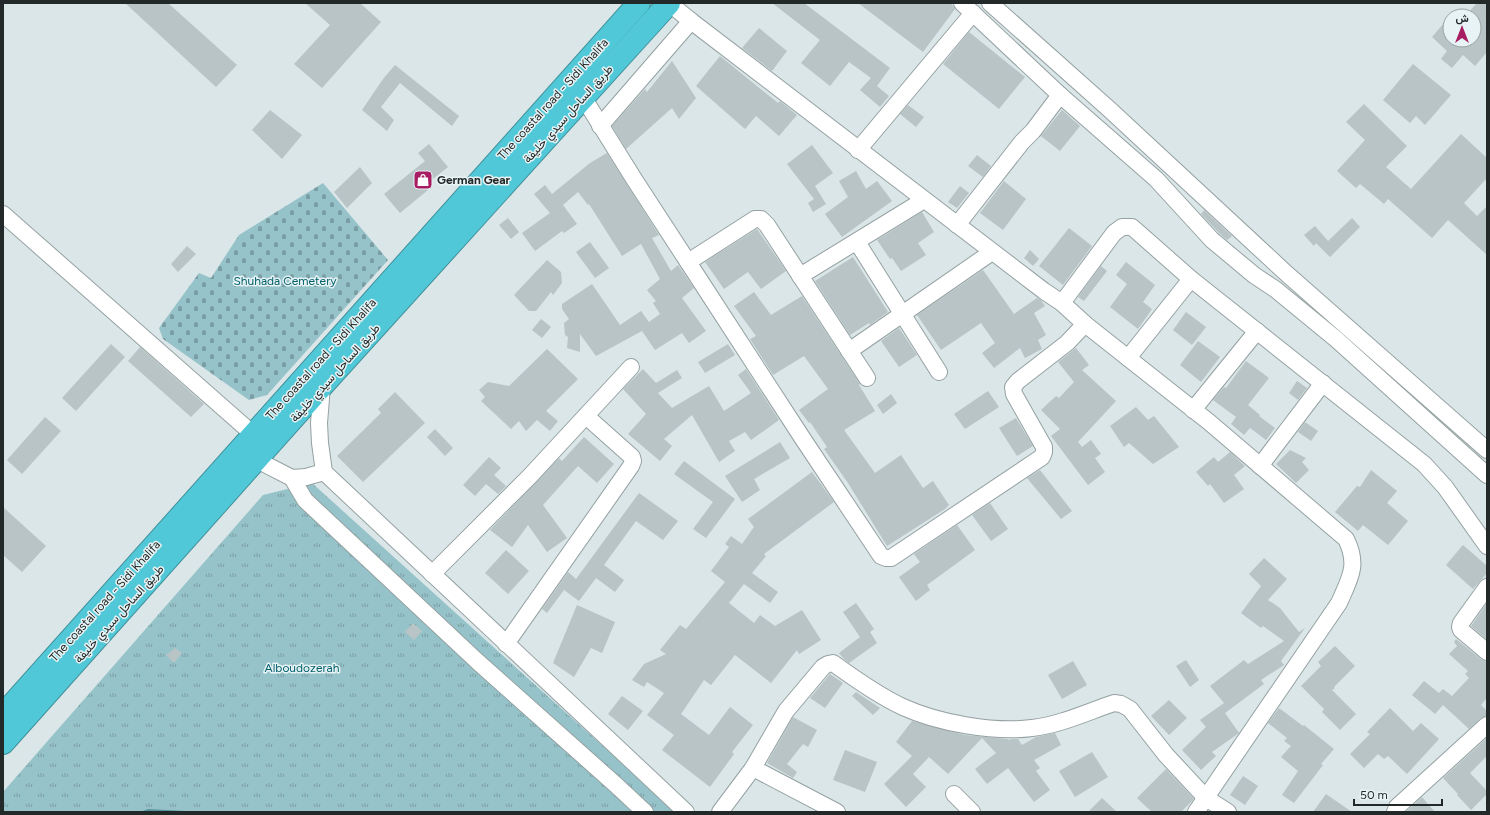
<svg xmlns="http://www.w3.org/2000/svg" width="1490" height="815" font-family="Figtree,Vazirmatn,sans-serif">
<defs>
<pattern id="cemetery-stones" width="16" height="16" patternUnits="userSpaceOnUse"><rect width="16" height="16" fill="#96c3c9"/><path d="M2 7V4a2 2 0 0 1 4 0v3zM10 15v-3a2 2 0 0 1 4 0v3z" fill="#7a9ea3"/></pattern>
<pattern id="park-tufts" width="24" height="20" patternUnits="userSpaceOnUse"><rect width="24" height="20" fill="#96c3c9"/><path d="M3 7l-1-3M5 7V3M7 7l1-3M15 17l-1-3M17 17v-4M19 17l1-3" fill="none" stroke="#7a9ea3"/></pattern>
<pattern id="water-waves" width="16" height="10" patternUnits="userSpaceOnUse"><rect width="16" height="10" fill="#57969e"/><path d="M0 5q4-4 8 0t8 0" fill="none" stroke="#487a81"/></pattern>
</defs>
<rect width="100%" height="100%" fill="#dae6e8"/>
<!-- cemetery -->
<polygon fill="url(#cemetery-stones)" points="323,183 388,260 267,395 249,400 163,339 159,328 199,273 211,278 239,235"/>
<!-- park -->
<polygon fill="url(#park-tufts)" points="312,483 668,805 673,812 3,812 3,792 263,495"/>
<!-- water -->
<polygon fill="url(#water-waves)" points="148,809 204,812 140,812"/>
<!-- building -->
<g fill="#b8c4c6">
<polygon points="125,3 168,3 237,65 216,87"/>
<polygon points="305,3 360,3 381,22 322,88 294,64 330,25"/>
<polygon points="772,3 804,3 890,68 877,86 889,96 880,107 860,90 871,78 849,62 830,86 801,63 820,40"/>
<polygon points="858,3 951,3 955,9 923,52"/>
<polygon points="1477,3 1487,3 1487,52 1475,66 1463,55 1452,68 1441,59 1447,51 1432,37 1444,23 1450,28 1450,40 1474,40 1474,16 1465,16"/>
<polygon points="759,28 787,51 772,71 742,48"/>
<polygon points="969,32 1025,77 999,109 943,64"/>
<polygon points="720,56 778,103 780,101 797,115 779,136 756,116 745,129 696,86"/>
<polygon points="672,61 696,98 679,119 672,108 626,149 612,126 645,89 647,92"/>
<polygon points="1413,64 1451,95 1425,125 1416,116 1410,123 1383,100"/>
<polygon points="395,65 459,116 452,126 400,83 381,107 394,120 387,131 362,110 383,79"/>
<polygon points="1364,104 1407,146 1386,167 1411,189 1461,134 1487,158 1487,178 1464,203 1477,216 1487,206 1487,255 1448,220 1432,238 1388,199 1384,204 1360,184 1356,188 1337,171 1365,140 1346,122"/>
<polygon points="908,105 924,117 916,127 900,114"/>
<polygon points="270,110 302,135 282,159 252,130"/>
<polygon points="1062,110 1080,126 1060,151 1041,136"/>
<polygon points="429,144 448,167 424,186 428,190 400,213 384,194 425,161 418,153"/>
<polygon points="812,145 833,173 815,186 826,204 813,212 808,203 814,199 787,164"/>
<polygon points="607,153 659,235 652,238 671,271 678,265 694,288 682,298 706,331 689,343 682,333 655,350 642,331 596,356 580,334 580,352 567,348 568,337 565,335 564,323 569,319 562,309 562,304 592,284 620,325 641,311 649,322 660,314 653,303 656,301 647,290 660,279 641,244 622,256 589,204 588,205 578,192 563,205 577,224 564,233 562,231 535,251 522,233 550,213 534,194 545,185 552,194 590,163"/>
<polygon points="977,155 991,166 983,177 968,166"/>
<polygon points="360,167 372,183 347,208 334,192"/>
<polygon points="856,171 866,189 877,181 892,201 842,237 825,214 848,197 839,181"/>
<polygon points="1004,181 1026,199 1003,230 980,213"/>
<polygon points="960,186 969,193 957,208 948,202"/>
<polygon points="1204,210 1232,236 1227,240 1219,233 1201,214"/>
<polygon points="922,212 934,232 918,243 926,255 901,271 892,258 890,259 877,240"/>
<polygon points="508,218 519,232 511,239 499,225"/>
<polygon points="1352,218 1360,227 1330,257 1316,243 1314,246 1304,235 1315,226 1328,241"/>
<polygon points="1069,228 1092,246 1063,285 1039,266"/>
<polygon points="757,229 786,271 761,289 748,272 724,289 705,262"/>
<polygon points="590,242 609,268 595,278 576,252"/>
<polygon points="187,246 196,254 178,272 171,264"/>
<polygon points="1030,250 1039,259 1033,266 1024,258"/>
<polygon points="853,257 888,312 870,325 869,323 850,335 815,281"/>
<polygon points="547,260 561,272 562,283 553,295 551,292 536,311 529,311 514,295"/>
<polygon points="1126,262 1155,285 1143,302 1152,309 1138,329 1110,307 1127,284 1116,275"/>
<polygon points="1101,266 1107,271 1084,301 1078,297"/>
<polygon points="983,270 1014,314 1037,298 1041,300 1045,306 1034,313 1046,335 1038,340 1042,349 1025,358 1020,348 994,368 982,353 995,343 981,323 941,350 917,315"/>
<polygon points="754,292 771,315 802,296 860,384 859,385 875,411 844,430 875,473 901,455 923,488 933,481 949,505 945,509 887,546 848,483 824,449 827,447 810,422 809,423 799,410 828,389 804,356 773,375 750,339 756,336 734,306"/>
<polygon points="1186,312 1206,327 1192,345 1173,330"/>
<polygon points="541,319 551,327 542,338 532,330"/>
<polygon points="899,328 917,355 899,367 881,341"/>
<polygon points="1198,341 1220,357 1201,382 1180,365"/>
<polygon points="111,344 125,357 76,411 62,398"/>
<polygon points="728,344 735,355 705,373 698,362"/>
<polygon points="140,347 204,404 191,417 128,361"/>
<polygon points="1076,348 1089,365 1082,370 1116,401 1078,442 1082,447 1091,440 1101,454 1095,458 1105,472 1088,485 1051,436 1060,429 1041,410 1056,396 1059,398 1074,382 1058,362"/>
<polygon points="547,349 578,379 546,411 558,421 550,431 537,420 526,431 519,421 511,429 481,401 485,397 479,390 488,382 509,386"/>
<polygon points="1246,361 1269,378 1248,405 1260,415 1259,416 1275,428 1266,440 1250,428 1244,435 1231,424 1236,417 1213,400 1224,387 1226,388"/>
<polygon points="643,369 656,383 677,370 682,378 658,393 672,408 709,386 724,411 751,393 738,375 746,369 779,420 751,440 745,432 729,441 735,451 719,462 692,415 664,439 672,446 660,461 628,434 646,414 623,389"/>
<polygon points="1297,381 1307,388 1298,400 1289,393"/>
<polygon points="988,391 999,407 965,429 954,414"/>
<polygon points="395,392 425,423 363,482 337,456 381,413 378,409"/>
<polygon points="891,394 897,403 883,414 877,405"/>
<polygon points="1136,407 1148,420 1154,416 1179,447 1153,464 1129,443 1124,447 1110,426"/>
<polygon points="45,417 61,431 22,474 7,460"/>
<polygon points="1016,418 1033,446 1017,456 999,428"/>
<polygon points="1305,422 1318,431 1311,441 1298,432"/>
<polygon points="435,429 453,448 445,456 427,437"/>
<polygon points="584,437 614,464 597,483 578,466 543,505 567,538 547,552 528,525 512,547 490,530 559,458 562,461"/>
<polygon points="780,442 790,458 754,479 760,490 742,502 725,476"/>
<polygon points="1290,450 1306,458 1302,462 1309,470 1296,483 1276,464"/>
<polygon points="1230,452 1245,466 1234,475 1244,489 1224,503 1210,484 1208,486 1196,472 1214,457 1218,462"/>
<polygon points="489,457 501,468 494,475 506,486 498,494 486,484 475,496 463,485"/>
<polygon points="684,461 735,499 706,538 693,529 713,502 674,474"/>
<polygon points="1040,470 1072,511 1061,519 1027,478"/>
<polygon points="1371,470 1397,491 1387,503 1408,521 1388,545 1363,525 1358,531 1335,512 1357,486 1360,487"/>
<polygon points="812,472 834,502 764,554 766,556 752,573 778,592 770,603 744,584 729,603 754,623 760,615 775,626 802,610 821,640 799,654 797,650 771,683 735,655 711,685 704,680 681,714 709,735 730,707 753,725 732,752 734,754 710,787 662,750 674,735 647,715 664,693 647,682 644,687 632,680 644,664 666,654 660,650 680,625 686,629 725,582 711,571 729,547 725,544 731,536 742,544 754,527 748,519"/>
<polygon points="639,493 678,521 663,540 636,521 604,565 624,580 615,592 596,578 579,601 564,590 547,613 542,609 568,572 576,579"/>
<polygon points="990,503 1008,529 991,541 972,515"/>
<polygon points="3,507 46,546 22,572 3,555"/>
<polygon points="957,525 975,550 927,585 930,590 916,601 899,577 920,562 914,554"/>
<polygon points="1463,545 1487,566 1487,573 1473,589 1446,565"/>
<polygon points="506,550 529,571 508,594 485,573"/>
<polygon points="1264,558 1287,579 1268,600 1280,608 1299,632 1305,628 1281,661 1284,665 1261,680 1264,684 1225,713 1239,733 1212,752 1216,756 1201,770 1182,750 1206,727 1200,720 1224,703 1210,686 1244,660 1248,664 1284,641 1263,626 1261,628 1241,613 1261,586 1249,574"/>
<polygon points="856,603 874,629 870,632 877,643 849,663 844,659 839,653 860,637 843,612"/>
<polygon points="1487,603 1487,640 1471,626"/>
<polygon points="577,605 615,622 602,653 591,648 574,677 553,663"/>
<polygon points="413,623 422,631 414,640 405,632"/>
<polygon points="1456,639 1481,659 1487,661 1487,698 1481,705 1487,711 1487,716 1481,718 1469,729 1443,705 1435,714 1412,695 1424,681 1439,693 1443,689 1452,696 1469,678 1465,674 1468,671 1449,654 1457,646 1454,642"/>
<polygon points="1335,646 1355,666 1334,687 1335,688 1332,690 1356,714 1340,730 1322,712 1324,709 1301,686 1321,666 1318,662"/>
<polygon points="175,648 182,653 174,663 166,655"/>
<polygon points="1186,660 1199,680 1190,687 1176,666"/>
<polygon points="1073,661 1087,685 1062,699 1048,675"/>
<polygon points="830,674 843,683 825,708 810,698"/>
<polygon points="856,692 880,708 873,715 852,696"/>
<polygon points="622,696 643,711 628,730 608,714"/>
<polygon points="1169,700 1187,718 1169,735 1151,716"/>
<polygon points="1279,708 1303,726 1304,725 1334,749 1321,764 1323,765 1294,803 1282,795 1298,771 1281,757 1291,746 1284,741 1287,738 1268,723"/>
<polygon points="1390,708 1413,731 1421,723 1439,739 1407,774 1388,756 1384,759 1378,754 1364,768 1350,754 1370,734 1367,732"/>
<polygon points="793,717 817,730 808,747 803,744 787,764 797,772 793,778 767,763"/>
<polygon points="912,721 965,735 1007,739 1010,740 1011,739 1018,739 1022,745 1036,737 1055,733 1061,745 1034,760 1040,768 1036,771 1050,790 1034,802 1008,768 987,784 975,769 996,753 982,738 948,774 929,757 913,774 926,787 906,807 884,784 912,756 896,742"/>
<polygon points="1487,738 1487,756 1470,773 1487,791 1487,794 1471,810 1457,795 1458,794 1443,778"/>
<polygon points="845,750 877,762 865,792 833,780"/>
<polygon points="1092,752 1108,777 1075,797 1059,771"/>
<polygon points="1166,769 1194,799 1181,812 1152,812 1137,798"/>
<polygon points="1243,776 1258,786 1245,805 1230,795"/>
<polygon points="1326,794 1352,812 1313,812"/>
<polygon points="1422,797 1435,812 1406,812"/>
<polygon points="1102,798 1117,812 1088,812"/>
</g>
<g fill="none" stroke-linecap="round" stroke-linejoin="round">
<!-- minor casing -->
<g stroke="#95a1a2" stroke-width="18">
<g id="minor">
<polyline points="669,3 691,21"/>
<polyline points="962,3 1060,95 1156,179 1212,240 1254,275 1275,289 1336,339 1487,475"/>
<polyline points="990,3 1109,109 1287,274 1487,450"/>
<polyline points="583,97 634,179 688,262 803,439 881,556 886,558 891,558 1042,457 1044,452 1044,447 1014,394 1013,387 1018,381 1067,343 1085,324"/>
<path d="M 600,126 L 691,21 L 1044,291 L 1062,303 L 1085,324 L 1209,422 L 1346,539 C 1359,565 1350,578 1339,603 L 1196,812"/>
<polyline points="858,150 973,13"/>
<polyline points="3,214 254,435"/>
<polyline points="957,225 1022,142 1033,131 1060,95"/>
<polyline points="857,242 939,372"/>
<polyline points="688,262 755,219 761,219 767,225 867,378"/>
<polyline points="800,276 924,200"/>
<polyline points="1062,303 1114,233 1122,227 1132,227 1191,279 1424,464 1445,487 1487,546"/>
<polyline points="849,351 992,252"/>
<polyline points="1128,358 1191,279"/>
<polyline points="322,386 319,423 320,443 324,472 686,812"/>
<polyline points="1193,410 1257,331"/>
<polyline points="257,460 292,478 306,477 324,472"/>
<polyline points="1260,466 1323,383"/>
<polyline points="292,478 305,500 478,662 616,785 645,812"/>
<polyline points="432,574 530,476 631,367"/>
<polyline points="1487,587 1461,623 1460,627 1461,630 1487,652"/>
<polyline points="506,644 631,466 633,461 632,457 586,416"/>
<polyline points="753,768 837,812"/>
<polyline points="954,794 972,812"/>
<path d="M 720,812 L 753,768 L 786,711 L 823,667 L 828,664 L 833,663 C 855,679 879,696 903,707 C 938,723 994,733 1032,728 C 1060,725 1087,712 1114,703 L 1121,704 L 1130,709 L 1166,755 L 1206,798 L 1228,812"/>
<polyline points="1395,812 1397,807 1487,725"/>
</g>
</g>
<!-- highway casing -->
<g stroke="#41909a" stroke-width="24">
<g id="highway">
<polyline points="3,715 639,3"/>
<polyline points="3,743 322,386 669,3"/>
</g>
</g>
<!-- minor -->
<use href="#minor" stroke="#fff" stroke-width="16"/>
<!-- highway -->
<use href="#highway" stroke="#51c8d7" stroke-width="22"/>
</g>
<!-- icons -->
<defs>
<g id="shop-square" transform="scale(1)"><rect x="-9" y="-9" width="18" height="18" rx="4" fill="#a81d62" stroke="#e7f3f5"/><path d="M-5-2.5h2.3a2.7 3.5 0 0 1 5.4 0H5L5.5 6h-11ZM-1.5-2.5h3a1.5 2.3 0 0 0-3 0Z" fill="#fff"/></g>
</defs>
<g fill-rule="evenodd">
<use href="#shop-square" x="423" y="180"/>
</g>
<g text-anchor="middle" stroke-width="3" stroke-linejoin="round" paint-order="stroke">
<!-- street labels -->
<g font-size="12" fill="#232828" stroke="#e7f3f5">
<text transform="translate(553 99) rotate(-48)" y="4">The coastal road - Sidi Khalifa</text>
<text transform="translate(568 114) rotate(-48)" y="4">طريق الساحل سيدي خليفة</text>
<text transform="translate(321 359) rotate(-48)" y="4">The coastal road - Sidi Khalifa</text>
<text transform="translate(335 373) rotate(-48)" y="4">طريق الساحل سيدي خليفة</text>
<text transform="translate(105 601) rotate(-48)" y="4">The coastal road - Sidi Khalifa</text>
<text transform="translate(119 614) rotate(-48)" y="4">طريق الساحل سيدي خليفة</text>
</g>
<!-- poi labels -->
<g font-size="12" font-weight="bold" fill="#232828" stroke="#e7f3f5" text-anchor="start">
<text x="437" y="184">German Gear</text>
</g>
<!-- park labels -->
<g font-size="12" fill="#005f69" stroke="#e7f3f5">
<text x="285" y="285">Shuhada Cemetery</text>
<text x="302" y="672">Alboudozerah</text>
</g>
</g>
<!-- border -->
<rect width="1490" height="815" fill="none" stroke="#232828" stroke-width="8"/>
<!-- north arrow -->
<g transform="translate(1462 28)"><circle r="19" fill="#e7f3f5" stroke="#99a2a3"/>
<path d="M0-3L7 15L0 10L-7 15Z" fill="#a81d62"/>
<text y="-6" font-size="11" font-weight="bold" text-anchor="middle" fill="#232828">ش</text>
</g>
<!-- scale -->
<path d="M1354 799v6h88v-6" fill="none" stroke="#232828" stroke-width="2"/>
<text x="1360" y="799" font-size="12" fill="#232828" stroke="#e7f3f5" stroke-width="3" paint-order="stroke">50 m</text>
</svg>
